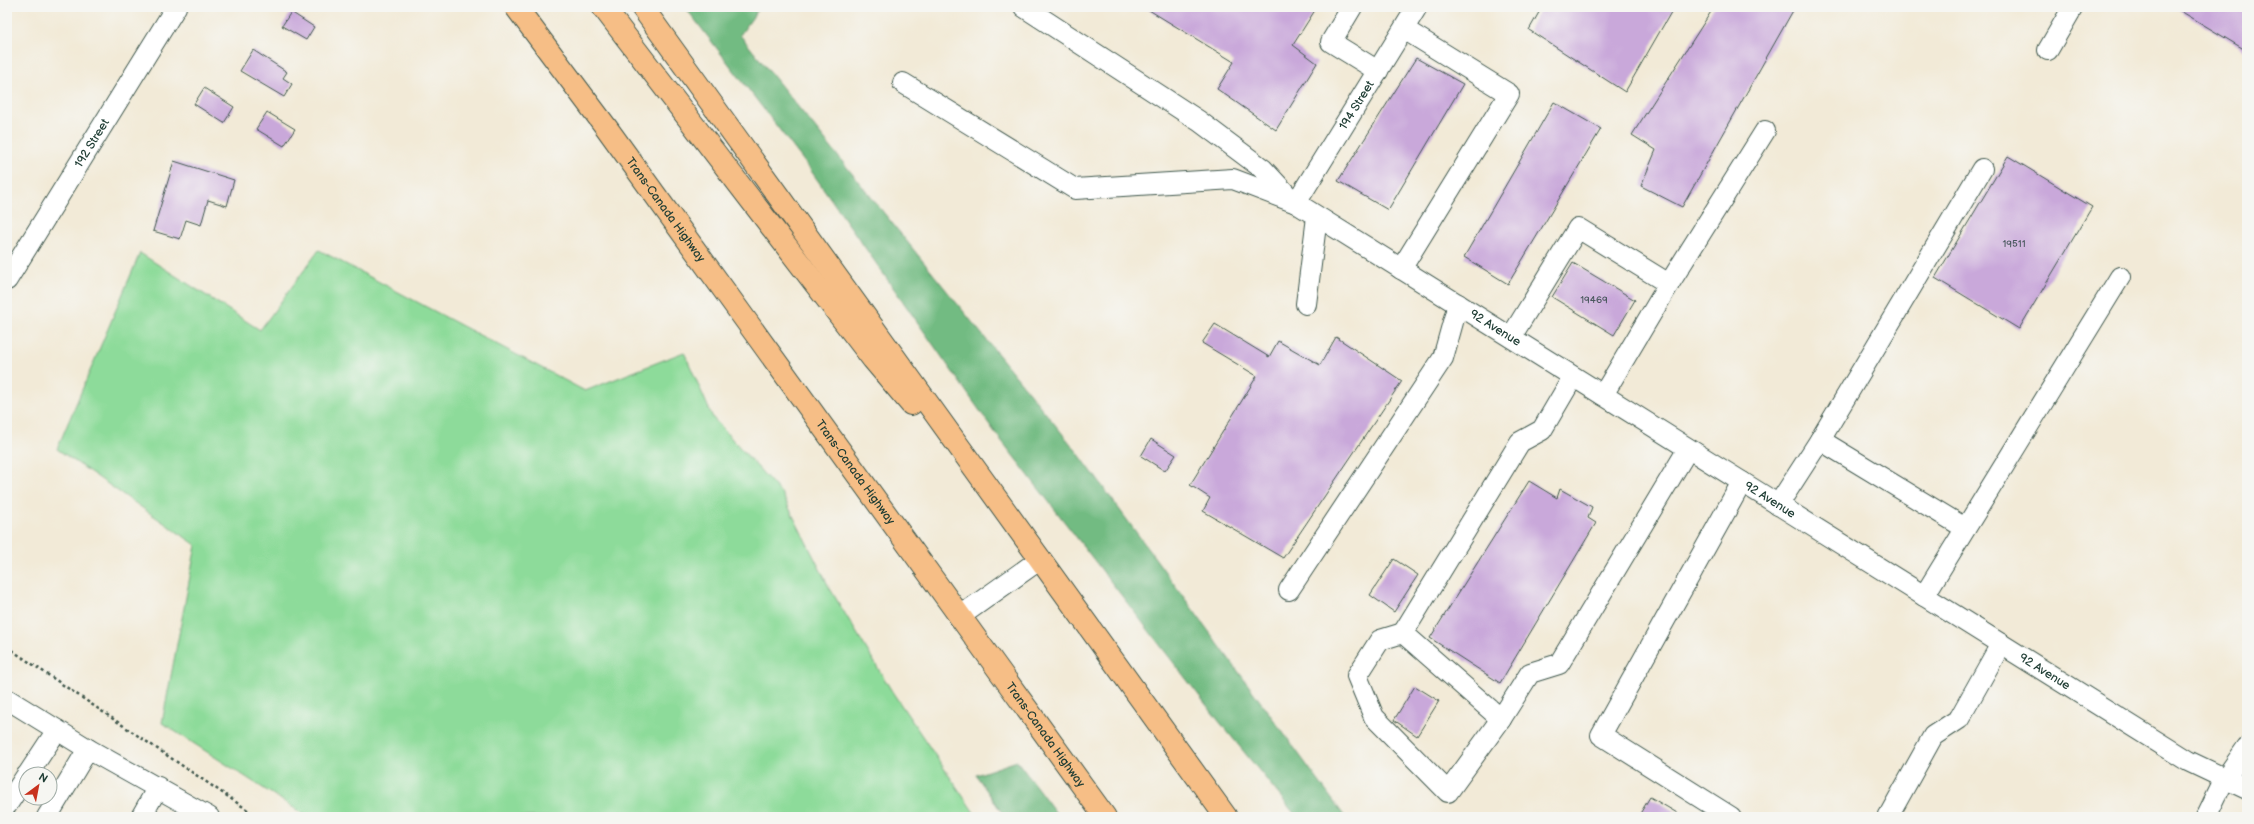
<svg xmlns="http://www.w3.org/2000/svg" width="2254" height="824" font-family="'Balsamiq Sans',sans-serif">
<rect width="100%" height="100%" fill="#f6f6f2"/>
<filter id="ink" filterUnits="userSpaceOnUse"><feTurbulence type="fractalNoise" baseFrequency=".025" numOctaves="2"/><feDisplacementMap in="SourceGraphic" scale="8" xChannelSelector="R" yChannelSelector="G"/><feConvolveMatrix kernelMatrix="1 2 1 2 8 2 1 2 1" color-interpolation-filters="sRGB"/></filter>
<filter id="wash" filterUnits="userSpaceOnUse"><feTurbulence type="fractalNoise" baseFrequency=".012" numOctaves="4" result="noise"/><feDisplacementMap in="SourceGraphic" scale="16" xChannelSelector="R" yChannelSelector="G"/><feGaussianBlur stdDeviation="0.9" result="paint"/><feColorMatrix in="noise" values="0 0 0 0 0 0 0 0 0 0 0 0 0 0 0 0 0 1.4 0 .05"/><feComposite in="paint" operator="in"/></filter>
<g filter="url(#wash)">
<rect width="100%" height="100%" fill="#f2ead7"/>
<!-- green -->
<polygon fill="#8ddb9a" stroke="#568c67" points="319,250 585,391 684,352 713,418 782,494 829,587 893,693 977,817 308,817 162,723 196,545 57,449 140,253 260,330"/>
<!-- forest -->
<g fill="#72bb82" stroke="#487c5b">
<polygon points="685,7 760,7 740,35 1078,453 1345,817 1297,817 1218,720 994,431 809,168"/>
<polygon points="1017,761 1059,817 1005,817 976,775"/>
</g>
<g id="blocks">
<!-- building -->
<g fill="#c9a8da">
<polygon points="1144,7 1317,7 1293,45 1317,63 1276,130 1217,89 1234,62"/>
<polygon points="1542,7 1674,7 1625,92 1529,30"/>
<polygon points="1714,7 1795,7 1682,207 1641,186 1656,150 1632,135"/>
<polygon points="2174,7 2247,7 2247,51"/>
<polygon points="291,12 314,27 306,40 282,26"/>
<polygon points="253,50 287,72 283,78 292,84 284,97 240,71"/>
<polygon points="1416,58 1463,84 1388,210 1338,181"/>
<polygon points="204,88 234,107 224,123 194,104"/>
<polygon points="1554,102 1601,129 1508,284 1464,257"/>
<polygon points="267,112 295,129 284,146 256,129"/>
<polygon points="2008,156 2092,207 2019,329 1935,278"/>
<polygon points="174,161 234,180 227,206 208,200 201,225 186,220 180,239 153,231"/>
<polygon points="1573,263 1635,300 1614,335 1552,297"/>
<polygon points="1215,324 1269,357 1278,341 1320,365 1336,337 1402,381 1283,558 1203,511 1210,498 1190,485 1257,376 1202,343"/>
<polygon points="1151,439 1176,455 1165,471 1141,456"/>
<polygon points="1529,481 1557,498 1560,489 1592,507 1588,518 1596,523 1500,683 1430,638"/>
<polygon points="1394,559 1418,575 1394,612 1370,595"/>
<polygon points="1415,686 1439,701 1417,736 1394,720"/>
<polygon points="1650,797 1684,817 1638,817"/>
</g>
</g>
</g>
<g filter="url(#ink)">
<use href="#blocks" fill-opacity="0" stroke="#3f574c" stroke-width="1"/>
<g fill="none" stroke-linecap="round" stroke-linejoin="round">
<!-- minor casing -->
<g stroke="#3f574c" stroke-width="22">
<g id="minor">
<polyline points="1024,7 1199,121 1263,169 1290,198"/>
<polyline points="1352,7 1331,42 1378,71"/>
<polyline points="2048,50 2073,7"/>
<path id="s1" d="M 903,83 L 1075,189 L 1233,179 L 1296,203 L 2188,761 L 2247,789"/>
<path id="s2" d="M 1296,203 L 1417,7"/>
<polyline points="1401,269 1509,94 1404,29"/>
<path id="s3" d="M 7,280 L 176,7"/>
<polyline points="1669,284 1765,131"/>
<polyline points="1306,304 1317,217"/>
<polyline points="1511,337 1578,228 1669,284 1603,395"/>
<polyline points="1573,377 1542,430 1520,442 1403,633 1501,719 1530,673 1559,664 1688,449"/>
<polyline points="1778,505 1820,440"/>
<polyline points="1965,528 1820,440 1982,169"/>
<polyline points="1289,590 1443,358 1458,304"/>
<polyline points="1924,596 2120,277"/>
<polyline points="959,617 1039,560"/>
<polyline points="1403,633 1380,640 1357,676 1374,717 1448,792 1501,719"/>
<polyline points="7,699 88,749 209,817"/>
<polyline points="28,774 57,730"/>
<polyline points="7,805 26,776"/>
<polyline points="47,817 88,749"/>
<polyline points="141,817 158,787"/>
<polyline points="1731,817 1601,735 1742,482"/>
<polyline points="1888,817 1933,736 1959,719 2001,644"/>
<polyline points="2206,817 2224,780 2247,747"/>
</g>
</g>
<!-- highway casing -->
<g stroke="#3f574c" stroke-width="24">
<g id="highway">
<path id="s4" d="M 516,7 L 606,127 L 1105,817"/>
<polyline points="603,7 873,359 911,404"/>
<polyline points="642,7 1226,817"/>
</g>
</g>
<!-- path -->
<polyline stroke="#3f574c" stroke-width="2.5" stroke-dasharray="3 3" stroke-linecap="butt" points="7,647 258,817"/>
<!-- minor -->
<use href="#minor" stroke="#fff" stroke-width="20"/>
<!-- highway -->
<use href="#highway" stroke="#f6be86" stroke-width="22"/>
</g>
</g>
<g text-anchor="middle" stroke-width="3" stroke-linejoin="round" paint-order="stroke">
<!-- number labels -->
<g font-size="10" fill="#4a585e">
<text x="2014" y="247">19511</text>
<text x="1594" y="303">19469</text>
</g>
<!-- street labels -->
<g font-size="12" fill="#1f3d34" stroke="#f6f6f2">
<text dy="4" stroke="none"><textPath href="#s2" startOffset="115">194 Street</textPath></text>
<text dy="4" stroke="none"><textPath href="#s3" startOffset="161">192 Street</textPath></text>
<text dy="4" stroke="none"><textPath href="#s4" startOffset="252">Trans-Canada Highway</textPath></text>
<text dy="4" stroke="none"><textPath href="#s1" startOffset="663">92 Avenue</textPath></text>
<text dy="4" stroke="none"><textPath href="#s4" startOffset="576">Trans-Canada Highway</textPath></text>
<text dy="4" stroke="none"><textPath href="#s1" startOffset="987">92 Avenue</textPath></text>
<text dy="4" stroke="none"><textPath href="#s1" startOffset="1311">92 Avenue</textPath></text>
<text dy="4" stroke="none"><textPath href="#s4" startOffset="900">Trans-Canada Highway</textPath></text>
</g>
</g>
<!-- margin -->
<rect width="2254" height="824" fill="none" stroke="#f6f6f2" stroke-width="24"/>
<!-- north arrow -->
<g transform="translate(38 786) rotate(32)"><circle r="19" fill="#f6f6f2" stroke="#a0aca6"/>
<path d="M0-3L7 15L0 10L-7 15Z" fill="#c8321e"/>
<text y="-6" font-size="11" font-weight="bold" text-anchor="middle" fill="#1f3d34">N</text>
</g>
</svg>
